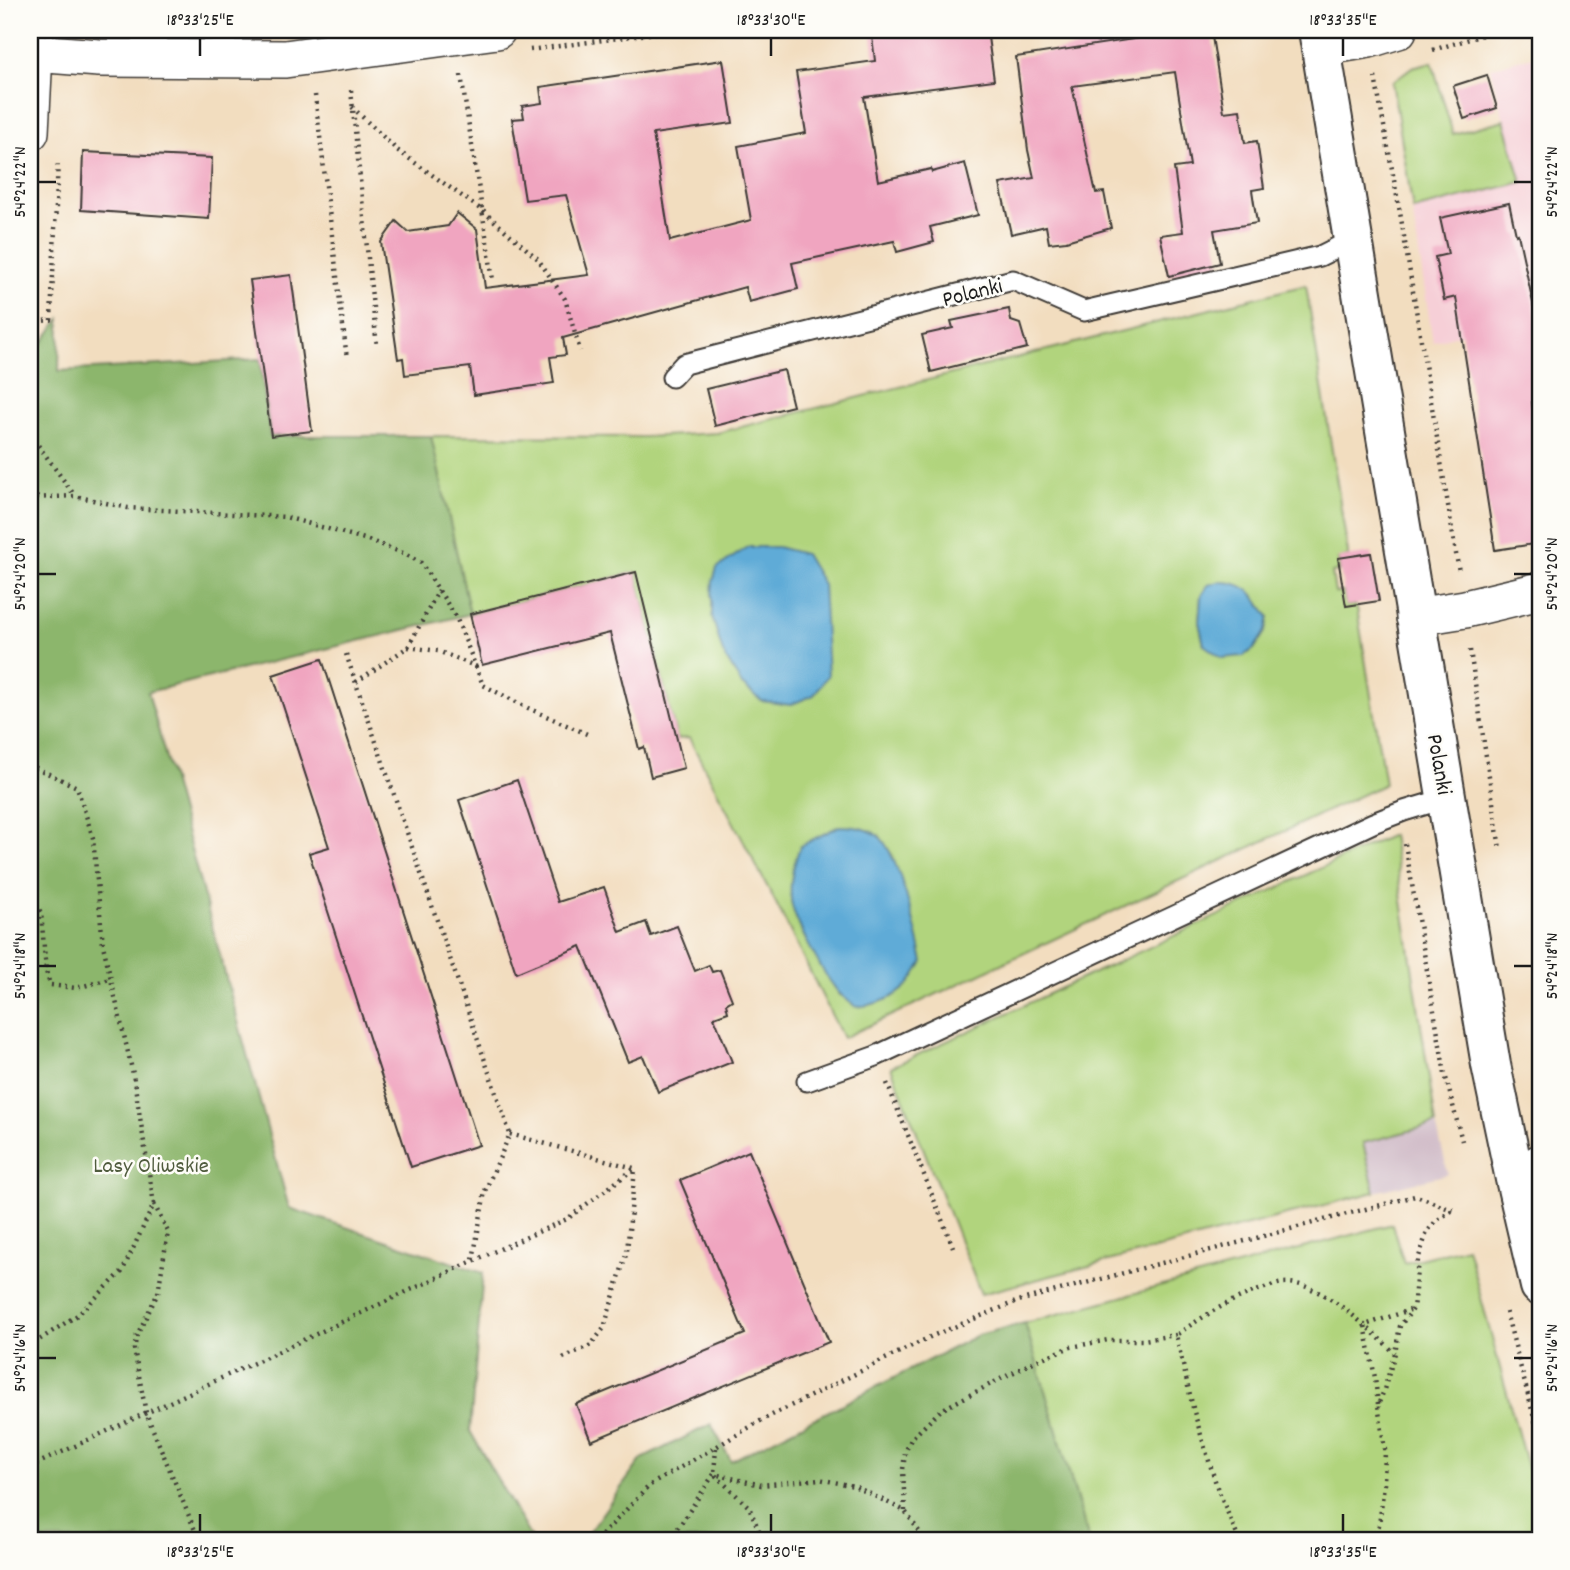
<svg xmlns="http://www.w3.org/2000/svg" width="1570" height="1570" font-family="Dekko,sans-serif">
<rect width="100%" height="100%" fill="#fdfcf7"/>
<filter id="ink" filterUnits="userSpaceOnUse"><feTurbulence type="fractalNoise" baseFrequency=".0143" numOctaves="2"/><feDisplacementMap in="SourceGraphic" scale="14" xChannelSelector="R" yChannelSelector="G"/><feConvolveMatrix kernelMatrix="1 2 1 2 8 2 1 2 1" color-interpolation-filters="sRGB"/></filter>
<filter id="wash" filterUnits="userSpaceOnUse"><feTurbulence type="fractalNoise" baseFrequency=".00686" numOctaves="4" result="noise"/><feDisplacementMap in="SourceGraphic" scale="28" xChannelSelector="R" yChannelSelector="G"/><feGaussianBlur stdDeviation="1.57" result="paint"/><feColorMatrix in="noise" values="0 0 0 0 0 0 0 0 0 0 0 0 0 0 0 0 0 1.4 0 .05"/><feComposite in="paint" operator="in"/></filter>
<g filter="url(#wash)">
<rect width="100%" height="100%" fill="#f2ddbf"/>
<!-- built -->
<polygon fill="#f6cfd7" points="1540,54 1540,312 1433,342 1392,82 1412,67 1432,62 1454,134 1504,120 1490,68"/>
<!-- industrial -->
<polygon fill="#d1bdc9" points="1436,1124 1448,1174 1375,1192 1362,1143"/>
<!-- green -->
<g fill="#b1d47d" stroke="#66784c" stroke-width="2" fill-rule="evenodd">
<polygon points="1432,62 1453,134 1504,120 1522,182 1413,210 1392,82 1412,67"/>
<path d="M 1306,285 L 1348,553 L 1348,557 L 1338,559 L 1340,571 L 1332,573 L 1335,593 L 1344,592 L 1346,606 L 1355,605 L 1357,608 L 1385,784 L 843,1038 L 777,905 L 689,738 L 677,739 L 636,572 L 470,614 L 431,436 L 644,437 L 717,433 ZM 1201,596 L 1269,617 L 1266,630 L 1254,649 L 1204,645 L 1199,622 ZM 879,835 L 892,855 L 907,899 L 840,995 C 819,966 804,935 791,902 Z"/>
<polygon points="1392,835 1436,1124 1363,1143 1375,1192 981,1294 891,1067"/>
<polygon points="1392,1224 1404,1263 1467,1247 1540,1514 1540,1537 1528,1540 1089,1540 1025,1323"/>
</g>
<!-- forest -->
<g fill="#8cb66c" stroke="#546944" stroke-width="2">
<polygon points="60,319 59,371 260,359 270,436 431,436 470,614 148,692 289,1208 483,1273 470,1431 532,1540 30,1540 30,359"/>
<polygon points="1025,1323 1089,1540 583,1540 642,1459 711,1424 731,1461 978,1335"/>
</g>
<!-- water -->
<g fill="#5eabd7" stroke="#3d647a" stroke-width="2">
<polygon points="748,547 777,547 805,554 823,584 828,675 814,695 790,705 762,701 742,685 723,653 712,616 712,594 713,581 717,568"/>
<path d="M 1218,582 C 1247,581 1254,594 1269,617 L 1266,630 L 1254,649 L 1243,656 L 1222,658 L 1204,645 L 1199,622 L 1201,596 L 1208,585 Z"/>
<path d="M 839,826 C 852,826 865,827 876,834 C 897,846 918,936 923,962 C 918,969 914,979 907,986 C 894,999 874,1005 856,1007 C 850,1002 844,998 839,993 C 824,975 794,923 791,900 C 789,880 794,864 800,846 Z"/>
</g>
<g id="blocks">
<!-- building -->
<g fill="#f0a5c0">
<polygon points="913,30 987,30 994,80 864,97 878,181 931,169 932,172 965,163 978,215 930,227 934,242 897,252 894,241 792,263 798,289 749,302 745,287 563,338 566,355 550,357 554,383 474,395 470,367 405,375 403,358 398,359 381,242 396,221 408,232 448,226 457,213 477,229 485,288 589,275 566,195 525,200 512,119 524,118 522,106 542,103 540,87 723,60 733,123 653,134 670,241 751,220 738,146 806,133 796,72 875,61 872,36"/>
<polygon points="1146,30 1211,30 1224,112 1240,110 1245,143 1257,141 1264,188 1252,190 1257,223 1214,230 1220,263 1169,276 1160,235 1183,232 1174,168 1190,166 1175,72 1072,86 1096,193 1104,192 1111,228 1066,241 1049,243 1046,226 1011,234 1000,184 1034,178 1028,150 1016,57 1147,37"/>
<polygon points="1487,75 1497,108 1464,119 1453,86"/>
<polygon points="83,152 212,158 209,219 81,210"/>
<polygon points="1509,203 1516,235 1518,234 1540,335 1540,401 1532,402 1540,459 1540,543 1495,550 1456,297 1444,300 1435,257 1448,254 1440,218"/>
<polygon points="291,275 312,431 271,436 250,280"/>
<polygon points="1009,309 1011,321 1020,324 1027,348 931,372 922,335 953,328 951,321"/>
<polygon points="784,370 793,406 715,426 706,389"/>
<polygon points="1371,553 1379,601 1346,606 1338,558"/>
<polygon points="636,572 684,768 651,777 644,747 639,749 610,633 482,665 470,614"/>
<polygon points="322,659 479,1145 411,1167 309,853 329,847 273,675"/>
<polygon points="517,780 558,902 604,887 620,932 646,922 651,936 677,926 695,971 709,965 712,972 720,970 732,1000 726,1004 728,1012 714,1017 732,1062 658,1092 643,1056 628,1062 581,946 516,973 459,800"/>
<polygon points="749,1151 829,1342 591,1441 576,1404 745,1334 680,1180"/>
</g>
</g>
</g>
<g filter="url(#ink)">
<use href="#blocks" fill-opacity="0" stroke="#3c3934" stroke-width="2"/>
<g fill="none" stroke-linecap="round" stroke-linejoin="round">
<!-- lane casing -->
<g stroke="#3c3934" stroke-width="23">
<g id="lane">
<polyline points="672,377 684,364 1013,280 1084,311 1320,256 1352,240"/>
<polyline points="807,1081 876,1056 1373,823 1404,811 1447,798"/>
</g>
</g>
<!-- street casing -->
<g stroke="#3c3934" stroke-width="40">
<g id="street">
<polyline points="1321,47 1369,39 1398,30"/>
<polyline points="30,132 34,53 99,58 285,59 497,30"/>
<polyline points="1415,617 1465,609 1540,591"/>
<polyline points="1515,1179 1540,1163"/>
</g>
</g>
<!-- secondary casing -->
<g stroke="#3c3934" stroke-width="42">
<polyline id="secondary" points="1318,30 1491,1065 1515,1179 1540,1286"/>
</g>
<!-- path -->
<g stroke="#3c3934" stroke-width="4.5" stroke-dasharray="2 5" stroke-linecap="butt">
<polyline points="530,50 678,30"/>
<polyline points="1433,50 1499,30"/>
<polyline points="461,75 493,280"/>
<polyline points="1375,77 1401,218 1459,572"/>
<polyline points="351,90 377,347"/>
<polyline points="315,95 347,359"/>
<polyline points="352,107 397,150 483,211 538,259 565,299 580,351"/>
<polyline points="30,322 51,320 58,160"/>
<polyline points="30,434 75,496"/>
<polyline points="30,498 75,496 128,508 285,517 368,540 403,553 421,563 456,617 483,685 528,708 587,734"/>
<polyline points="408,647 438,651 477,667"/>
<polyline points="1470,650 1500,849"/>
<polyline points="346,654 510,1134 485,1191 473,1260"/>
<polyline points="356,682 408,647 439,590"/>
<polyline points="30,763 34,767 77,787 93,838 103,945 133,1074 154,1204 122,1272 79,1314 30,1346"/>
<polyline points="1405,844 1445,1074 1462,1141"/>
<polyline points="30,900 41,912 46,971 50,985 76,988 110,979"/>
<polyline points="887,1083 953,1247"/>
<polyline points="510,1134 634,1168"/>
<polyline points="154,1204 168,1232 158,1293 137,1335 134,1349 146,1413 199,1540"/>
<polyline points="1506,1312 1540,1440"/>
<polyline points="563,1358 591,1345 604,1328 627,1251 635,1169"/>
<polyline points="1378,1404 1375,1378 1365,1325 1410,1310"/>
<polyline points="716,1448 714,1474 749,1507 763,1540"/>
<polyline points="30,1467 473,1261 567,1219 635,1168"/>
<polyline points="905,1511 903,1470 905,1453 911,1439 941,1410 1037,1360 1071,1347 1108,1340 1143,1340 1176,1335"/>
<path d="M 597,1540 L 650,1485 L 764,1419 L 932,1336 L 1018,1301 L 1415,1196 C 1429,1199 1440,1207 1454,1210"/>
<polyline points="670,1540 714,1474 761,1485 819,1479 854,1486 905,1511 925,1540"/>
<path d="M 1239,1540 L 1217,1487 L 1194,1412 L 1176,1335 C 1204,1316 1230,1299 1262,1289 C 1268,1287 1276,1284 1283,1283 C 1320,1280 1369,1329 1395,1353"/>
<polyline points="1374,1540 1379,1525 1384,1485 1385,1450 1378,1405 1383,1393 1395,1353 1400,1326 1413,1309 1418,1260 1427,1232 1436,1221 1453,1210"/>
</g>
<!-- lane -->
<use href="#lane" stroke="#fff" stroke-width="19"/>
<!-- street -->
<use href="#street" stroke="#fff" stroke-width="37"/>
<!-- secondary -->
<use href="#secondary" stroke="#fff" stroke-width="38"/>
</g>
</g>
<!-- ticks -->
<path fill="none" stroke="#1c1c1c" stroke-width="2.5" d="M 200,38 L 200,56M 771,38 L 771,56M 1343,38 L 1343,56M 38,182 L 56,182M 1514,182 L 1532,182M 38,574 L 56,574M 1514,574 L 1532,574M 38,966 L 56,966M 1514,966 L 1532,966M 38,1358 L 56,1358M 1514,1358 L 1532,1358M 200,1514 L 200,1532M 771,1514 L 771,1532M 1343,1514 L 1343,1532"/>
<g text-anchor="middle" stroke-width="5" stroke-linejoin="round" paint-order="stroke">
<!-- street labels -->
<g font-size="23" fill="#1c1c1c" stroke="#fdfcf7">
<text transform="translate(972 291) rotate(-14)" y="8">Polanki</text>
<text transform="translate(1441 764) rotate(80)" y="8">Polanki</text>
</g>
<!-- park labels -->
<g font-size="23" fill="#505c3e" stroke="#fdfcf7">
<text x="151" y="1172">Lasy Oliwskie</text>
</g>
</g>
<!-- margin -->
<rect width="1570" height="1570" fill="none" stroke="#fdfcf7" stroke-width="77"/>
<rect x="38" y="38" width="1494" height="1494" fill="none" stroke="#1c1c1c" stroke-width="2.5"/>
<g font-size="18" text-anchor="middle" fill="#1c1c1c">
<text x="200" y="25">18°33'25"E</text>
<text x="771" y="25">18°33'30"E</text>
<text x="1343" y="25">18°33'35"E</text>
<text transform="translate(19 182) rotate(-90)" y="6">54°24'22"N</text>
<text transform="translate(1551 182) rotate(-90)" y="6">54°24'22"N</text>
<text transform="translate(19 574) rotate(-90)" y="6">54°24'20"N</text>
<text transform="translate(1551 574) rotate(-90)" y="6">54°24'20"N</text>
<text transform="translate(19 966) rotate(-90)" y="6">54°24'18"N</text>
<text transform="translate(1551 966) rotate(-90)" y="6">54°24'18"N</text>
<text transform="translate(19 1358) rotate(-90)" y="6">54°24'16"N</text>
<text transform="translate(1551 1358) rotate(-90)" y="6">54°24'16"N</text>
<text x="200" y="1557">18°33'25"E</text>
<text x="771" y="1557">18°33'30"E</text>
<text x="1343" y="1557">18°33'35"E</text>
</g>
</svg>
